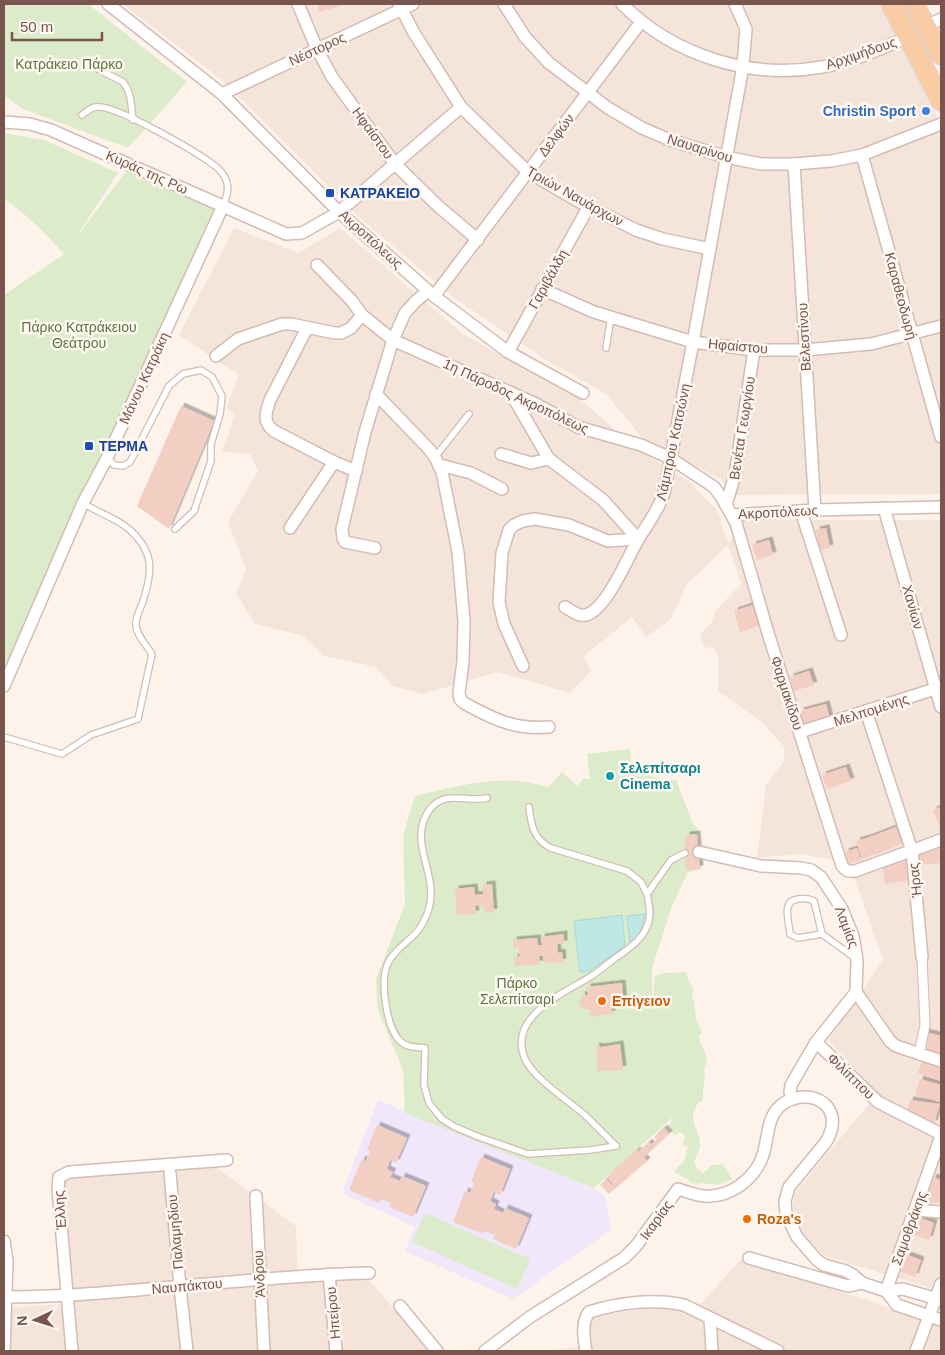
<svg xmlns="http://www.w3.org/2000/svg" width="945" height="1355" font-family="Arial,sans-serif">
<defs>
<filter id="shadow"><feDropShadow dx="3.5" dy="-3.5" stdDeviation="0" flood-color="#0004"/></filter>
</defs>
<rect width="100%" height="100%" fill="#fdf3eb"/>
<!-- residential -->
<g fill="#f5e4d9">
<polygon points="123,4 879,4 941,124 941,494 730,495 721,479 643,439 606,394 543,358 453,297 361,219 223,81"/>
<polygon points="234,228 299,253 340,228 463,334 581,400 639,451 689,481 718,512 728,544 744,520 941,520 941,1291 825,1256 805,1237 793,1210 794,1194 878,1093 828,1040 883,960 849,863 801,854 757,858 766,785 784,761 784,747 762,722 718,691 718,656 714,647 705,648 700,634 712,622 716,610 741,584 728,545 687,584 670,620 646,637 632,617 584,656 591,671 570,693 498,672 423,694 392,686 376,667 324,656 303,636 255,624 236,593 246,569 228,522 258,471 250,454 222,452 235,415 226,408 239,375 179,335"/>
<polygon points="216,1167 296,1226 298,1281 367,1277 429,1351 77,1351 61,1174"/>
<polygon points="740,1260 867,1300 941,1326 941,1351 549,1351 587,1345 587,1327 592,1315 702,1303"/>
<polygon points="63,1304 67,1351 4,1351 4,1308"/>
</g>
<!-- education -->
<polygon fill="#f0e7fa" points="378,1100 594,1188 605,1196 611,1230 513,1299 405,1251 415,1227 342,1193"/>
<!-- green -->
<g fill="#dcebc9">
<polygon points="4,4 88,4 187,82 128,148 23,109 4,95"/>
<path d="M 4,133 L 44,140 L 118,173 L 74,240 L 131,165 L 223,206 L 31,624 L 4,666 L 4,295 L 64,254 C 46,234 27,214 4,199 Z"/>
<path d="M 630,749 L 632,774 L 676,780 L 693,824 L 697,828 L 702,869 L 688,872 L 672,906 L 652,968 L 652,994 L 653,997 L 655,976 L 665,973 L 686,972 L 689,981 L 694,990 L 692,996 C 696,1002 693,1008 696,1014 L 695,1016 L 702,1032 L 699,1036 C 699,1047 712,1056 704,1068 C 706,1080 702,1090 703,1101 L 699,1102 C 684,1123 702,1128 700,1147 C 699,1151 696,1157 694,1162 L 697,1168 L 703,1173 L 712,1165 L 723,1164 L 732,1179 L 718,1185 L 700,1183 L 697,1185 L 689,1182 L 689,1180 L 674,1172 C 678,1164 688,1162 686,1150 L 689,1148 C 687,1144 682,1147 683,1140 L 685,1139 L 684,1135 L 680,1132 L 675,1135 L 672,1133 L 669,1127 L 673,1117 L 594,1188 L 405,1113 L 403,1070 L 378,1010 L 376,979 L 405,904 L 403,836 L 415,796 C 448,788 486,778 519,781 C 529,782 539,785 549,787 L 562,772 L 577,786 L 583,779 L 590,779 L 587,754 Z"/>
<polygon points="425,1213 530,1259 517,1289 412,1242"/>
</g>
<!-- water -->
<g fill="#bfe7e6" stroke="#a5d9d9">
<polygon points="645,914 640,933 630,943 627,916"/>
<polygon points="622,915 625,946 589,971 580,972 574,921"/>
</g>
<!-- building -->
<g fill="#f2cec3" filter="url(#shadow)">
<polygon points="317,4 347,4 319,12"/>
<polygon points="181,406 214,421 169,529 137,506"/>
<polygon points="826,528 830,548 820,550 816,530"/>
<polygon points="769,540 773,555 757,560 752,545"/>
<polygon points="752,605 759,626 740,632 734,611"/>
<polygon points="809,671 814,685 794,691 790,677"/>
<polygon points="826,704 830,719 805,726 800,711"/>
<polygon points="846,767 851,781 827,789 822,775"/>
<polygon points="941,807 941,827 940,828 933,810"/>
<polygon points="896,827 902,844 874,855 867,838"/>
<polygon points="697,834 700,869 686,870 684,842 686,842 686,835"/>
<polygon points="867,838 873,855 862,859 856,841"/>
<polygon points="941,842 941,863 918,865 917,851"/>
<polygon points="857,848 861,860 849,864 845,852"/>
<polygon points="907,858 910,880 885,884 883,868"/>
<polygon points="492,884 494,912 485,913 484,905 475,906 476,914 457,915 455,889 474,887 475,895 483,894 483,885"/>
<polygon points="564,934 564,944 557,944 558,953 562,952 563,962 544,963 543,956 539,956 540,964 515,966 514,957 520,956 519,948 514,948 513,940 537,938 538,945 542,945 541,937"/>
<polygon points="622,983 624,1005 611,1006 612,1014 590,1017 590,1009 582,1009 582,1006 580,1007 579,999 582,999 581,995 588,995 587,987"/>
<polygon points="925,1032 941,1036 941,1057 927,1053"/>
<polygon points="620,1044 623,1069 611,1071 603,1070 597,1073 597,1052 595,1046 601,1047"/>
<polygon points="923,1059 941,1065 941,1081 918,1073"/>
<polygon points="920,1079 941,1085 940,1102 915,1095"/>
<polygon points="910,1100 940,1104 934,1124 907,1110"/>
<polygon points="377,1125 407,1138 396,1163 390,1160 387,1169 393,1172 390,1177 400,1181 402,1176 426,1186 413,1217 389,1207 391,1203 381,1199 379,1203 349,1190 362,1159 366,1161 370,1151 367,1150"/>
<polygon points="664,1128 669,1134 644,1157 639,1151 649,1142 651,1145 657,1140 654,1137"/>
<polygon points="637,1150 647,1161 616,1188 607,1177"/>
<polygon points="481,1157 510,1169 500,1195 494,1192 490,1201 496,1204 494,1209 503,1213 505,1208 529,1218 516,1249 493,1239 495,1235 484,1231 483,1234 453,1222 465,1191 470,1193 474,1183 471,1182"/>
<polygon points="933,1177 941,1180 941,1203 925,1202"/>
<polygon points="606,1179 615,1188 609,1194 600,1185"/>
<polygon points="920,1218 934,1223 929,1240 915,1235"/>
<polygon points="907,1255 921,1260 915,1277 901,1272"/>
</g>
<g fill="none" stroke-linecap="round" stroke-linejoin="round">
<!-- service casing -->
<g stroke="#d2bcb3" stroke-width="8">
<g id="service">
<path d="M 94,67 L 123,82 C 132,93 131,107 133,120"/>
<path d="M 82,115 C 87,111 92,106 99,107 C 119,107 193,150 211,163 C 217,167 224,174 226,180 C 230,189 226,198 223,206"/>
<polyline points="606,348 611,317"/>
<polyline points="435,457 469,414"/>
<polyline points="107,458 114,465 123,466 130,462 169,386 183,374 201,370 212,377 222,396 220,414 211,444 211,461 194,511 175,529"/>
<path d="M 4,737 L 62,754 L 91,735 L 138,719 L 152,654 C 146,645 135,633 136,623 C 136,616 141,608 143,601 C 153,571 154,552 130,530 C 117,518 98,513 83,503"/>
<path d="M 487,798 C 468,803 446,789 430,809 C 406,841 439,873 429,908 C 427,916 421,928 415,934 C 406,943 395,950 389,961 C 379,978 386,1027 400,1041 C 407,1048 416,1047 425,1048 L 424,1085 L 429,1103 L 442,1119 L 455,1127 L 479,1137 L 528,1154 L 590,1150 L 616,1146"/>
<path d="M 529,807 C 531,825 534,840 551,848 L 627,871 L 641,882 L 647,894"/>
<path d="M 822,934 L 798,938 L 790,934 C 789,921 781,901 798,899 C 804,898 808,898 814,901 L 822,934 L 855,958"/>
<path d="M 616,1146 C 606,1136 596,1126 586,1116 C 569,1101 534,1079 525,1059 C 507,1017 562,994 590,977 C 598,972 606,965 614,959 C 628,949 645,939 649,920 C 651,912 649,903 647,894 L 671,860 L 685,853"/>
</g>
</g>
<!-- pedestrian casing -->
<g stroke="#d2bcb3" stroke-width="11">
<polyline id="pedestrian" points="919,1055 925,1025 922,957"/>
</g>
<!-- minor casing -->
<g stroke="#d2bcb3" stroke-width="14">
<g id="minor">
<polyline points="108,4 222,94 339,212 434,296 508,352 583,393"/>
<polyline points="298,4 317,49 332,77 395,164 438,206 478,240"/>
<polyline points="399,4 414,33 461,107 528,172 578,201 636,230 663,239 710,249"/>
<polyline points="504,4 525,37 549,63 608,108 642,128 670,140 726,157 761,164 794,164 831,161 862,155 941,124"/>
<path d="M 622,4 C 673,55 750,80 822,67 C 852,62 880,49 908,37"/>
<polyline points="926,26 941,19"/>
<polyline points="222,94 413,4"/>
<polyline points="4,122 30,124 51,130 286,234 302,233 339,212 461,107"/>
<polyline points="862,155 941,437"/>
<polyline points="794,164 815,510"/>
<polyline points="542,289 594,312 693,342 754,350 805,350 871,344 941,326"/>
<polyline points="434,296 641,22"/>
<path d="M 362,315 L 393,340 L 536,404 L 578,427 L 641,445 L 670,458 L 714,487 L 722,498 L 736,523 L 768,633 L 842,866 C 846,871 849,872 855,871 L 941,840"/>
<path d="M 307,328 L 270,400 C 266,412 262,422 274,431 L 334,462"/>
<polyline points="508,352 589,206"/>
<polyline points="216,356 238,339 282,324 291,324 335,333 341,333 351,328 362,315 352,301 317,265"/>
<polyline points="510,392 549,459 603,500 638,539"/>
<path d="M 376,394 L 428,448 L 435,457 L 442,472 L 458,552 L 464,621 L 463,661 L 459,693 L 460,699 L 464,703 C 493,719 515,730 549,727"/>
<polyline points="501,454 531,463 549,459"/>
<polyline points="440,465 471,473 502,489"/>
<polyline points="726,505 735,475 754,350"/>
<polyline points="884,508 941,707"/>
<polyline points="801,511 841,635"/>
<polyline points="732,515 815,510 941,507"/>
<polyline points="290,528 334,462 356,471"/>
<polyline points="375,548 345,542 343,538 342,529 365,432 393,340 405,313 416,301 428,291"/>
<path d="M 565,607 C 571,610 578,617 586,615 C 607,609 627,558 638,540 C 648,523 657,513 664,493 L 693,342 L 743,66 L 746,29 L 735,4"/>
<polyline points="523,666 504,624 499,602 502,553 509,530 514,525 523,521 535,519 569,525 608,541 638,539"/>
<polyline points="4,686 83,503 107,458 223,206"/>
<polyline points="866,711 912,851 922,957"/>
<polyline points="800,732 941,687"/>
<polyline points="699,852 761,866 801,868 811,870 821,877 842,909 853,936 857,960 856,992 890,1041 896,1046 941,1061"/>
<polyline points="816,1042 878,1102 941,1134"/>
<polyline points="793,1099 790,1092 791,1085 816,1042 856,992"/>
<polyline points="170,1173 180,1287 187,1351"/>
<polyline points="256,1196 264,1351"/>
<polyline points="916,1210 941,1212"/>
<polyline points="4,1241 7,1261 4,1351"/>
<polyline points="749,1258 844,1285 849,1286 862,1283 886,1291 903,1289 941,1300"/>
<polyline points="329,1274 336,1351"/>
<polyline points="886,1291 941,1136"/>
<polyline points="886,1291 897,1305 941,1320"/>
<path d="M 4,1297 C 126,1296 247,1276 369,1273"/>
<polyline points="400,1306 437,1351"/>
<polyline points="710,1319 712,1351"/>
<polyline points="72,1351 58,1189 59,1177 69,1172 227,1160"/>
<path d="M 485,1351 L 530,1317 L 624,1258 L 636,1246 L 678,1189 C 687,1192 695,1195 704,1196 C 730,1198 755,1179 763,1155 C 769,1136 766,1115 784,1103 C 812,1086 847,1107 826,1142 L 789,1187 L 785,1201 L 786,1214 L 797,1237 L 817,1260 L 824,1265 L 846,1271 L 853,1275 L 862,1283"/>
<path d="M 586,1351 C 584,1337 581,1324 589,1312 C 618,1303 654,1298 684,1305 L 778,1351"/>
<polyline points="916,1351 941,1284"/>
</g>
</g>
<!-- primary casing -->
<g stroke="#d9d0cd" stroke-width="21">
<g id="primary">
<polyline points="891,4 941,101"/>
<polyline points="914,4 941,55"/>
</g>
</g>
<!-- service -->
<use href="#service" stroke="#fff" stroke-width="5.5"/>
<!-- pedestrian -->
<use href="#pedestrian" stroke="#fff" stroke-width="9"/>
<!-- minor -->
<use href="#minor" stroke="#fff" stroke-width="11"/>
<!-- primary -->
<use href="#primary" stroke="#facca5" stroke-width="19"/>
</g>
<!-- markers -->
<circle fill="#3f7fe0" stroke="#fff8f2" stroke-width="2" cx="926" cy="111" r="5"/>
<g fill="#1a4fb4" stroke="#fff8f2" stroke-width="2">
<rect x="325" y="188" width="10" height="10" rx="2.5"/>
<rect x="84" y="441" width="10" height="10" rx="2.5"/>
</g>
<circle fill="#0f9aa8" stroke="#fff8f2" stroke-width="2" cx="610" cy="776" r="5"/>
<g fill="#e8710a" stroke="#fff8f2" stroke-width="2">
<circle cx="602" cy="1001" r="5"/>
<circle cx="747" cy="1219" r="5"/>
</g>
<g text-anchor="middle" stroke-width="5" stroke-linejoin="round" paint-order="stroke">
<!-- street labels -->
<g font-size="14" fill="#79564d" stroke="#fff8f2">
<text transform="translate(317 49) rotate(-25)" y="5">Νέστορος</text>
<text transform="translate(861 53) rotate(-19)" y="5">Αρχιμήδους</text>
<text transform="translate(373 133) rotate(54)" y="5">Ηφαίστου</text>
<text transform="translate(556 135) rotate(-53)" y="5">Δελφών</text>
<text transform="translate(700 148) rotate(17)" y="5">Ναυαρίνου</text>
<text transform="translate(147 172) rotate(24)" y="5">Κυράς της Ρω</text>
<text transform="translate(575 196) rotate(29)" y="5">Τριών Ναυάρχων</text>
<text transform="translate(371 239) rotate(42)" y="5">Ακροπόλεως</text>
<text transform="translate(548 279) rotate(-61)" y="5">Γαριβάλδη</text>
<text transform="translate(901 296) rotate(75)" y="5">Καραθεοδωρή</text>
<text transform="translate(804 337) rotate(-93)" y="5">Βελεστίνου</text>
<text transform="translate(738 346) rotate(5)" y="5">Ηφαίστου</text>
<text transform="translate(144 378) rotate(-65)" y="5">Μάνου Κατράκη</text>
<text transform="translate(516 396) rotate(25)" y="5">1η Πάροδος Ακροπόλεως</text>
<text transform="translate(742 428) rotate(-81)" y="5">Βενέτα Γεωργίου</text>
<text transform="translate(673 442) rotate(-78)" y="5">Λάμπρου Κατσώνη</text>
<text transform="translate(778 512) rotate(-3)" y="5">Ακροπόλεως</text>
<text transform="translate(913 607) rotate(74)" y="5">Χανίων</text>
<text transform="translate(787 693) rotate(72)" y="5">Φαρμακίδου</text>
<text transform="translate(871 710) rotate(-18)" y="5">Μελπομένης</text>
<text transform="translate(915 880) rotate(-96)" y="5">Ήρας</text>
<text transform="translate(847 927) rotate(69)" y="5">Λαμίας</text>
<text transform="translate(851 1076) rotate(44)" y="5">Φιλίππου</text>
<text transform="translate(60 1210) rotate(-94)" y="5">Έλλης</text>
<text transform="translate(656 1220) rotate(-54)" y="5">Ικαρίας</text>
<text transform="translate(909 1228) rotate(-70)" y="5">Σαμοθράκης</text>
<text transform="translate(175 1232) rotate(-95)" y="5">Παλαμηδίου</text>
<text transform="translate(259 1274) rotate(-93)" y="5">Άνδρου</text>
<text transform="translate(187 1286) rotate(-5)" y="5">Ναυπάκτου</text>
<text transform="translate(333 1313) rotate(-95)" y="5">Ηπείρου</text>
</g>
<!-- park labels -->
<g font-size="14" fill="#5b7842" stroke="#fff8f2">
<text x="69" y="69">Κατράκειο Πάρκο</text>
<text x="79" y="332">Πάρκο Κατράκειου<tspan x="79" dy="16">Θεάτρου</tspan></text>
<text x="517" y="988">Πάρκο<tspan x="517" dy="16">Σελεπίτσαρι</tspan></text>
</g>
<!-- shop labels -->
<g font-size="14" font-weight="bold" fill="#366cbe" stroke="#fff8f2" text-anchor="end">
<text x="916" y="116">Christin Sport</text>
</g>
<!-- transit labels -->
<g font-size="14" font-weight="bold" fill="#164399" stroke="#fff8f2" text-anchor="start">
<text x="340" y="198">ΚΑΤΡΑΚΕΙΟ</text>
<text x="99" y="451">ΤΕΡΜΑ</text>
</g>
<!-- culture labels -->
<g font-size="14" font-weight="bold" fill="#0d838f" stroke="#fff8f2" text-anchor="start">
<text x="620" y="773">Σελεπίτσαρι<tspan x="620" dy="16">Cinema</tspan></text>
</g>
<!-- food labels -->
<g font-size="14" font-weight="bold" fill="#c56008" stroke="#fff8f2" text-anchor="start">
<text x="612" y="1006">Επίγειον</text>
<text x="757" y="1224">Roza's</text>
</g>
</g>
<!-- border -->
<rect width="945" height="1355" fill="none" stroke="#79564d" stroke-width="10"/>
<!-- north arrow -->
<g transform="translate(35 1320) rotate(266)" stroke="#fff8f2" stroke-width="4" paint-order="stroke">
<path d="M0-4L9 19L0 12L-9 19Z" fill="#79564d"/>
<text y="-8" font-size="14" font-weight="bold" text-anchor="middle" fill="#79564d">N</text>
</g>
<!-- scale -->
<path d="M12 32v8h90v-8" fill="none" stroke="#79564d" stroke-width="2.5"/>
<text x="20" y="32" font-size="15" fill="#79564d" stroke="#fff8f2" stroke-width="4" paint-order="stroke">50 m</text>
</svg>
